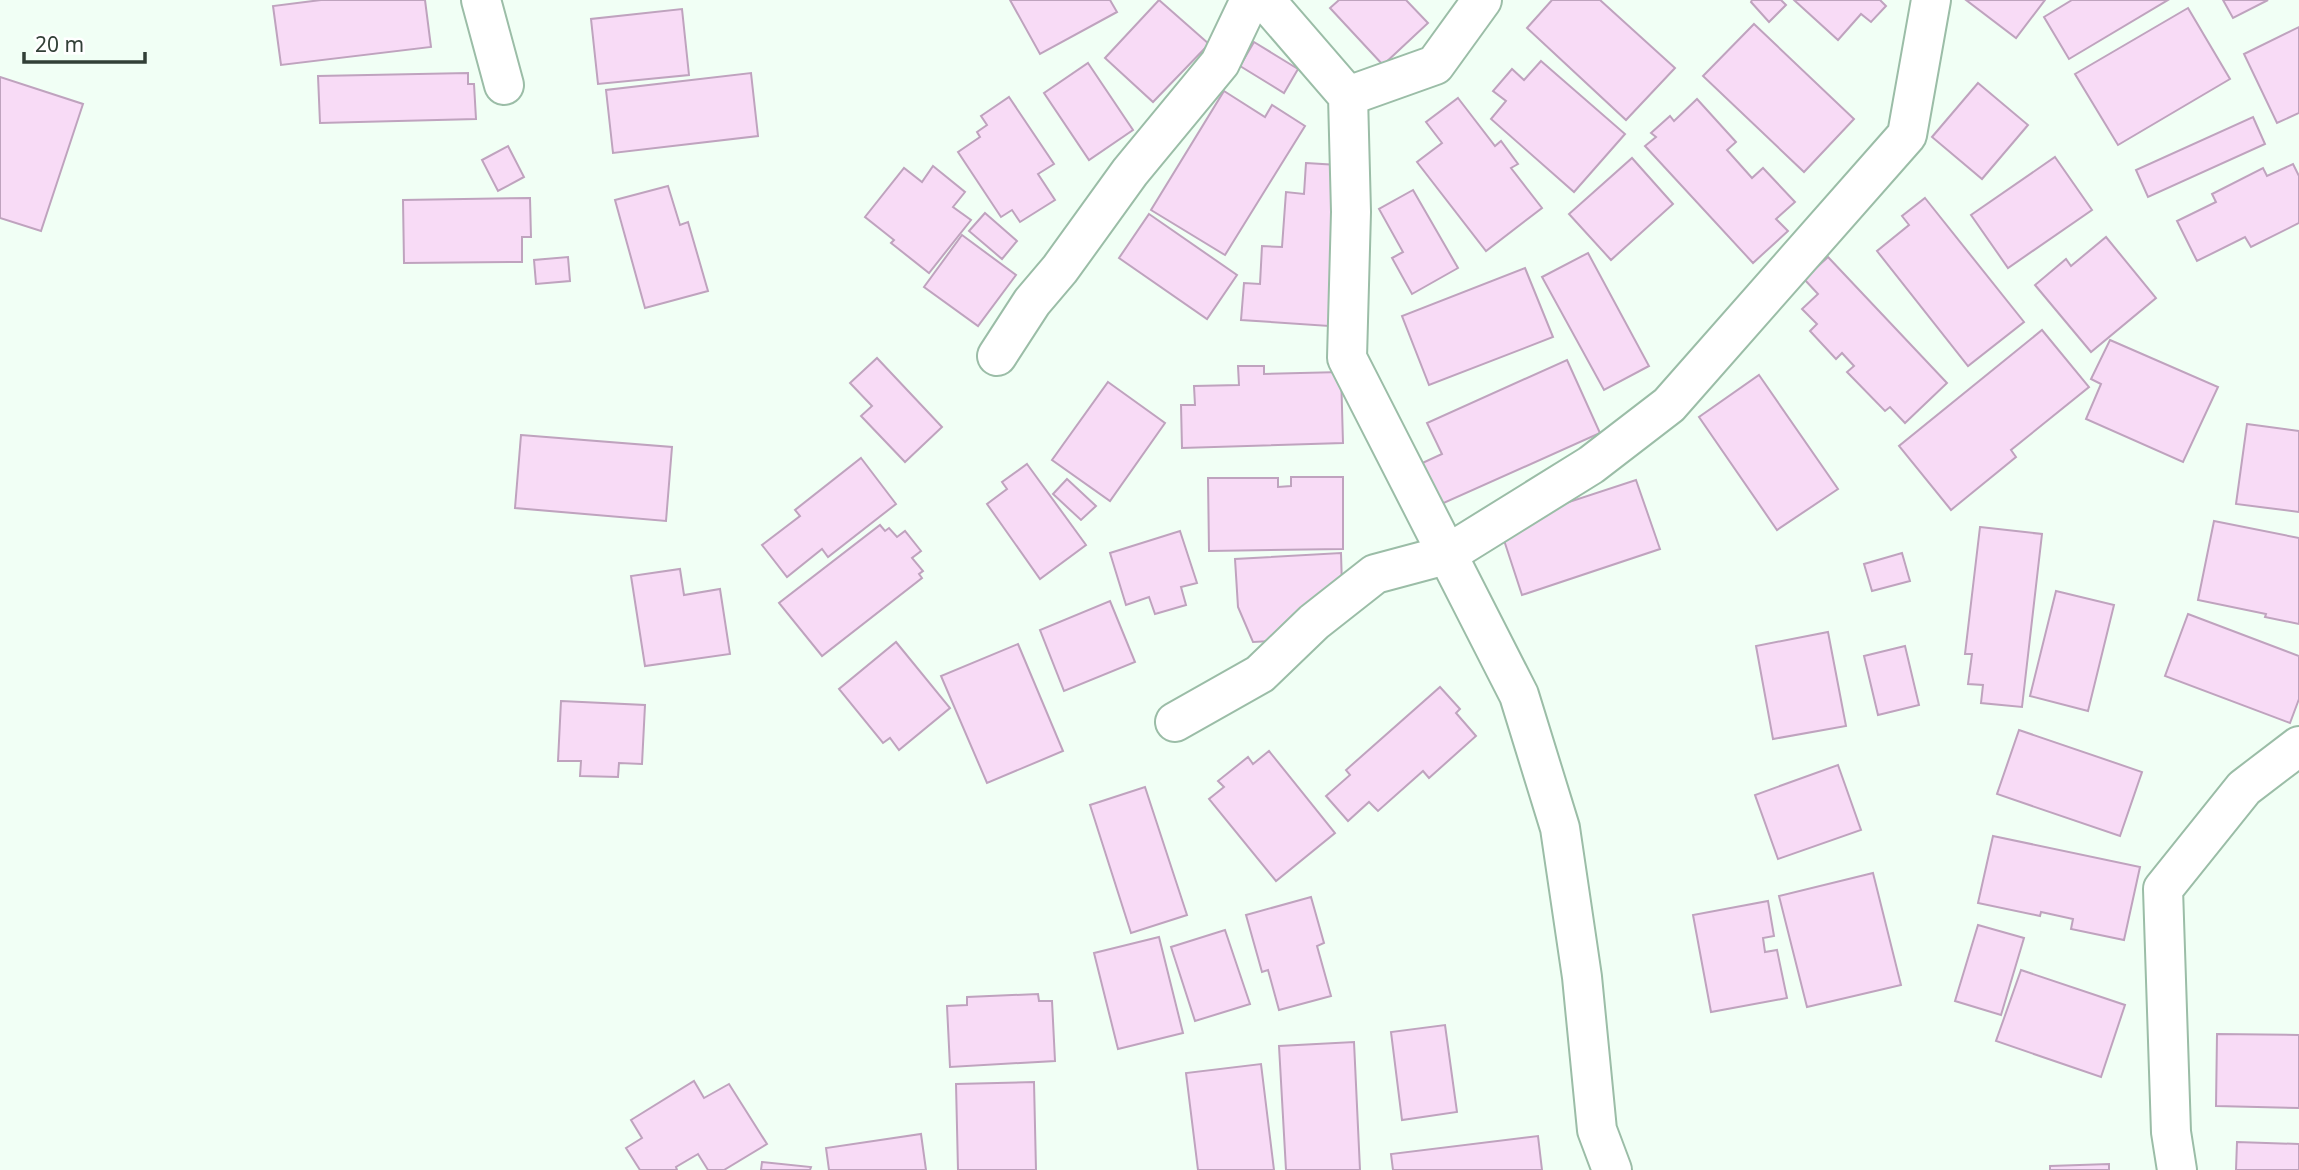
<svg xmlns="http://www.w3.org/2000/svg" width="2299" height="1170" font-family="'Noto Sans',sans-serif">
<rect width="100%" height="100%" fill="#f1fff5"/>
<!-- building -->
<g fill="#f8dbf6" stroke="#bfa3be" stroke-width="2">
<polygon points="321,0 425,0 431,47 281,65 273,6"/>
<polygon points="1010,0 1110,0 1117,12 1040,54"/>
<polygon points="1159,0 1209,44 1153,102 1105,58"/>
<polygon points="1339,0 1406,0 1428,23 1383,65 1330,8"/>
<polygon points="1552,0 1600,0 1675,68 1626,120 1527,28"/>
<polygon points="1752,0 1781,0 1786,5 1769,22 1751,2"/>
<polygon points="1794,0 1880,0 1886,6 1871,22 1861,14 1838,40"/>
<polygon points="1966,0 2045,0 2016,38"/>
<polygon points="2072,0 2168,0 2069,59 2044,17"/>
<polygon points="2223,0 2268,0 2233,18"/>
<polygon points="2188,8 2230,79 2118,145 2075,74"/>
<polygon points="682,9 689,75 598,84 591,19"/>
<polygon points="1754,24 1854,119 1804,172 1703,76"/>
<polygon points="2299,27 2299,113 2277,123 2244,54"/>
<polygon points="1254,42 1298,69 1284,93 1240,66"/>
<polygon points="1541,61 1625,134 1574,192 1491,119 1506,101 1493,91 1512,69 1524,80"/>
<polygon points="1088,63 1133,130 1089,160 1044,93"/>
<polygon points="468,73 468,84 474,84 476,119 320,123 318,76"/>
<polygon points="751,73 758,136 613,153 606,90"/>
<polygon points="0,77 83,104 41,231 0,218"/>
<polygon points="1978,83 2028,125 1982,179 1932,137"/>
<polygon points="1224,91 1265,117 1272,105 1305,126 1225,255 1151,210"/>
<polygon points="1009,97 1054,164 1038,174 1055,200 1020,222 1012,210 1001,217 958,152 980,137 977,132 987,125 981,116"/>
<polygon points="1458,98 1495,146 1501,141 1518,164 1511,168 1542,208 1486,251 1417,162 1442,143 1426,122"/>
<polygon points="1697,99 1736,142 1727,150 1752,178 1763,168 1795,202 1776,219 1788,231 1753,263 1645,146 1656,137 1651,133 1670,116 1674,121"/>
<polygon points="2253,117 2265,144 2148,197 2136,170"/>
<polygon points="508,146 524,177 498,191 482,160"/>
<polygon points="2055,157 2092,210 2008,268 1971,215"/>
<polygon points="1632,158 1673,204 1611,260 1569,214"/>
<polygon points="1306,163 1338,165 1329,326 1241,320 1244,283 1260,284 1262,246 1282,247 1286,192 1304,194"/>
<polygon points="2293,164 2299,176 2299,223 2251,247 2245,237 2197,261 2177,221 2216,202 2212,194 2263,168 2267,176"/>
<polygon points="933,166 965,192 953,207 971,220 929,273 891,243 894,240 865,217 904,168 922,182"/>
<polygon points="668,186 680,225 688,222 708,291 645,308 615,200"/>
<polygon points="1413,190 1458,268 1412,294 1392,258 1403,252 1379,209"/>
<polygon points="530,198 531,237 522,237 522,262 404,263 403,200"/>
<polygon points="1925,198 2024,322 1968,366 1877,251 1909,225 1902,216"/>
<polygon points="985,213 1017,241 1002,259 969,231"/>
<polygon points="1149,214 1237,275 1207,319 1119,258"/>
<polygon points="962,235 1016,275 978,326 924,287"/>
<polygon points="2106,237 2156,298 2091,352 2035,285 2066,259 2071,266"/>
<polygon points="1588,253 1649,366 1604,390 1542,277"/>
<polygon points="568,257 570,281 536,284 534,260"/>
<polygon points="1828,257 1947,383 1905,423 1890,407 1885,411 1847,372 1854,366 1842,353 1836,359 1810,331 1817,324 1802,309 1818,294 1804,279"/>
<polygon points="1525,268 1553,337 1429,385 1402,316"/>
<polygon points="2042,330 2089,387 2011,450 2016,457 1951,510 1899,446"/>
<polygon points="2110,340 2218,387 2183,462 2086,419 2101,384 2091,379"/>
<polygon points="877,358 942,427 905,462 861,416 872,406 850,383"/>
<polygon points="1567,360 1600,433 1437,506 1418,465 1442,454 1427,423"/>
<polygon points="1238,366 1264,366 1264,374 1341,372 1343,443 1182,448 1181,405 1195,405 1194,386 1239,385"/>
<polygon points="1759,375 1838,489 1777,530 1699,417"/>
<polygon points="1108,382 1165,423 1110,501 1052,460"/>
<polygon points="2247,424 2299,431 2299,512 2236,504"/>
<polygon points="521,435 672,447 666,521 515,508"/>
<polygon points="861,458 896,504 828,557 822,549 787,577 762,545 800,516 795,510"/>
<polygon points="1027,464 1086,545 1040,579 987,504 1007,489 1002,482"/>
<polygon points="1291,477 1343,477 1343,549 1209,551 1208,478 1278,478 1278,487 1291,486"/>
<polygon points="1067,479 1096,506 1081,520 1053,494"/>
<polygon points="1636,480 1660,549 1522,595 1499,525"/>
<polygon points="2214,521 2299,538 2299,624 2265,617 2266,614 2198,600"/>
<polygon points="880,525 885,531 889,528 897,537 905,531 921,551 912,558 923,571 919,574 922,578 822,656 779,603"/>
<polygon points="1980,527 2042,534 2022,707 1981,703 1983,685 1968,684 1972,654 1965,654"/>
<polygon points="1180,531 1197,583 1181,587 1186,605 1155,614 1149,597 1126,605 1110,553"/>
<polygon points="1341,553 1342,587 1327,587 1318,612 1290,640 1253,642 1238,607 1235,559"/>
<polygon points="1902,553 1910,581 1872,591 1864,564"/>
<polygon points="680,569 684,595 720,589 730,654 645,666 631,576"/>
<polygon points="2056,591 2114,605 2088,711 2030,696"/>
<polygon points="1110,601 1135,662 1064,691 1040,630"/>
<polygon points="2188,614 2299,656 2299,699 2290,723 2165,676"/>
<polygon points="1828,632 1846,726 1773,739 1756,646"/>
<polygon points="896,642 950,708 899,750 890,738 883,743 839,689"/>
<polygon points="1018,644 1063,751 987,783 941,676"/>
<polygon points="1905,646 1919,705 1878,715 1864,656"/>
<polygon points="1440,687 1460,709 1456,713 1476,736 1429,778 1423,771 1378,811 1369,802 1348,821 1326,796 1350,775 1346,770"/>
<polygon points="561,701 645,705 642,764 619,763 618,777 580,776 581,761 558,761"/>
<polygon points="2019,730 2142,772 2120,836 1997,794"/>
<polygon points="1269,751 1335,833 1276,881 1209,799 1224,787 1218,781 1248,757 1253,764"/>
<polygon points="1838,765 1861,830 1778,859 1755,795"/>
<polygon points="1145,787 1187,915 1131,933 1090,805"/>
<polygon points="1993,836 2140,867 2124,940 2071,929 2073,919 2041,912 2040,916 1978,903"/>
<polygon points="1873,873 1901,985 1807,1007 1779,896"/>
<polygon points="1311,897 1324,943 1317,946 1331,996 1279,1010 1268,970 1262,972 1246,915"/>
<polygon points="1768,901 1774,936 1763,938 1765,952 1777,950 1787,998 1711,1012 1693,915"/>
<polygon points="1978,925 2024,938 2001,1015 1955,1001"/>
<polygon points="1225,930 1250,1004 1195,1021 1171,947"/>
<polygon points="1159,937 1183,1033 1118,1049 1094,953"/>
<polygon points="2021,970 2125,1005 2101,1077 1996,1041"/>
<polygon points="1038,994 1039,1001 1052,1001 1055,1061 950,1067 947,1006 967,1005 967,997"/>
<polygon points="1445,1025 1457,1112 1402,1120 1391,1032"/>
<polygon points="2217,1034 2299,1035 2299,1108 2216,1106"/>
<polygon points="1354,1042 1360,1170 1286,1170 1279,1046"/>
<polygon points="1261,1064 1274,1170 1198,1170 1186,1073"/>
<polygon points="694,1081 704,1098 729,1084 767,1144 724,1170 708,1170 698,1154 676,1167 677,1170 640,1170 626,1148 642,1138 631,1120"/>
<polygon points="1034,1082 1036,1170 958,1170 956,1084"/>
<polygon points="921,1134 926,1170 829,1170 826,1148"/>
<polygon points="1538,1136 1542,1170 1393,1170 1391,1154"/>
<polygon points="2237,1142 2299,1144 2299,1170 2236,1170"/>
<polygon points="762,1162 811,1167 810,1170 761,1170"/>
<polygon points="2109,1164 2109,1170 2050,1170 2050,1166"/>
</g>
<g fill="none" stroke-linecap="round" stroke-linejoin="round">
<!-- minor casing -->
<g stroke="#9bbda7" stroke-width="42">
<g id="minor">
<polyline points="481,0 504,85"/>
<polyline points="1265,0 1348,96 1351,212 1347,358 1519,695 1560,828 1582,977 1597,1130 1612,1170"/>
<polyline points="1348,96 1435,65 1482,0"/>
<polyline points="997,356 1032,302 1060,269 1130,172 1220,63 1250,0"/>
<polyline points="1175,722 1260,674 1314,622 1375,574 1446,555 1591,465 1669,405 1907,135 1931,0"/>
<polyline points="2177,1170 2171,1132 2163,889 2244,788 2299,746"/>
</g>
</g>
<!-- minor -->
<use href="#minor" stroke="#fff" stroke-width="38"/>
</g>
<!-- scale -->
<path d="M24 52v10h121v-10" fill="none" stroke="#324037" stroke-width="3.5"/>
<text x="35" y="52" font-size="21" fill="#324037" stroke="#ffffff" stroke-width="5" paint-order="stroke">20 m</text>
</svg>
